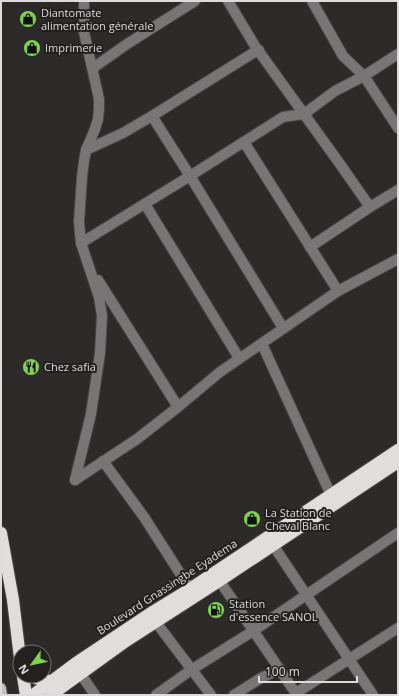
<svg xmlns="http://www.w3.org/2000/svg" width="399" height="696" font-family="'Open Sans',sans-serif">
<rect width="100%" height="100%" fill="#2d2a2a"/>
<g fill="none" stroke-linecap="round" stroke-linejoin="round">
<!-- minor casing -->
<g stroke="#494646" stroke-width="12">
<g id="minor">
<polyline points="228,1 255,46 340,164 370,207"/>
<polyline points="312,1 343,56 364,76 398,128"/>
<polyline points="93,68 127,44 195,1"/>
<polyline points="152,116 190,176 283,328"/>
<polyline points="244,142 338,291"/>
<polyline points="86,150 123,133 152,116 253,53 259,50"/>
<polyline points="145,204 239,358"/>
<polyline points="81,243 190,176 283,117 304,114 335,91 364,76 398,54"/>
<polyline points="310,247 370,207 398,190"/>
<polyline points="98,280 178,407"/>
<polyline points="262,344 331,495"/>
<polyline points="103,461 144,517 190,589"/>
<polyline points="75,480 91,414 100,353 101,335 102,316 99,297 81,243 79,222 82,177 84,161 86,150 95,129 98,119 99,109 99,99 97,90 84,32 84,1"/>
<polyline points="75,480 137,439 178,407 220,372 338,291 398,259"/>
<polyline points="273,545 373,695"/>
<polyline points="215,574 297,695"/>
<polyline points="155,621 211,695"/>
<polyline points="80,673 95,695"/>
<polyline points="296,693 398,628"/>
<polyline points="156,695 191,670 253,631 398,533"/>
<polyline points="234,695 261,678 280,669"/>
</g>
</g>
<!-- major casing -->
<g stroke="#494646" stroke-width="12">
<polyline id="major" points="1,688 2,695"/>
</g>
<!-- highway casing -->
<g stroke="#494646" stroke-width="14">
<g id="highway">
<polyline points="1,533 13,600 20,658"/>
<polyline points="23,676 26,695"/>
<path d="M 32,676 C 39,680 44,681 52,681"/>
<polyline points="33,695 76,663 154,611 190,589 398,450"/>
<polyline points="51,695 126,641 219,581 398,462"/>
</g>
</g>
<!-- minor -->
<use href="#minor" stroke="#777575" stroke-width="10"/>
<!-- major -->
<use href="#major" stroke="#c3c0c0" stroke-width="10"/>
<!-- highway -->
<use href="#highway" stroke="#e2dddd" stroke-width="12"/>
</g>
<!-- icons -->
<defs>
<g id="shop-disc" transform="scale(0.9)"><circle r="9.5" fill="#81d050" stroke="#232020"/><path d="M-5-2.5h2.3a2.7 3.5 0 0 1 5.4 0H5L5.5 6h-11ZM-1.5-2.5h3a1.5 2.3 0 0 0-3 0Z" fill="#111"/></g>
<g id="restaurant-disc" transform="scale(0.9)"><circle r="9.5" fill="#81d050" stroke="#232020"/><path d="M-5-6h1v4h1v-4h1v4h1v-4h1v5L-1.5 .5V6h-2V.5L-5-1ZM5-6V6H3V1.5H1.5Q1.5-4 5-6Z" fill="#111"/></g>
<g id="fuel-disc" transform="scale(0.9)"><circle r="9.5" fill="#81d050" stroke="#232020"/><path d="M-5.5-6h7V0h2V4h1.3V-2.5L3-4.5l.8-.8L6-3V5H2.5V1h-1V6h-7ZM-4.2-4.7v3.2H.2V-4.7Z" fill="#111"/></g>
</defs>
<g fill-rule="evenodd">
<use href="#shop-disc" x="28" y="19"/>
<use href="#shop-disc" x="32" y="48"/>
<use href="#restaurant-disc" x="31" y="367"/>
<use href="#shop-disc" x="252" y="519"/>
<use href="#fuel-disc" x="216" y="610"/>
</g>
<g text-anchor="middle" stroke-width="4" stroke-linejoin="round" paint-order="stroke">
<!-- poi labels -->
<g font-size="11" fill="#dddbdb" stroke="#232020" text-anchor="start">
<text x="41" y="17">Diantomate<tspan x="41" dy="13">alimentation générale</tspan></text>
<text x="45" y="52">Imprimerie</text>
<text x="44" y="371">Chez safia</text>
<text x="265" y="517">La Station de<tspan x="265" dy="13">Cheval Blanc</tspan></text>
<text x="229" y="608">Station<tspan x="229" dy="13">d'essence SANOL</tspan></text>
</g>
<!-- street labels -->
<g font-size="11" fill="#dddbdb" stroke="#232020">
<text transform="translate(167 587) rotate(-33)" y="4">Boulevard Gnassingbe Eyadema</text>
</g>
</g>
<!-- border -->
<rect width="399" height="696" fill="none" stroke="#dddbdb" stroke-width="4"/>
<!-- north arrow -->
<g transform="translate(32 664) rotate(237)"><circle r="19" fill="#232020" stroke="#6d6b6b"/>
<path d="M0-3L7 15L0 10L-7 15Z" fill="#81d050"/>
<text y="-6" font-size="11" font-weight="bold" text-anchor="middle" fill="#dddbdb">N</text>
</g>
<!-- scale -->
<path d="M259 676v6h98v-6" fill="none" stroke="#dddbdb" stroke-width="2"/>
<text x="265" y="676" font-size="12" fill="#dddbdb" stroke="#232020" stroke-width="3" paint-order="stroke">100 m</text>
</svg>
